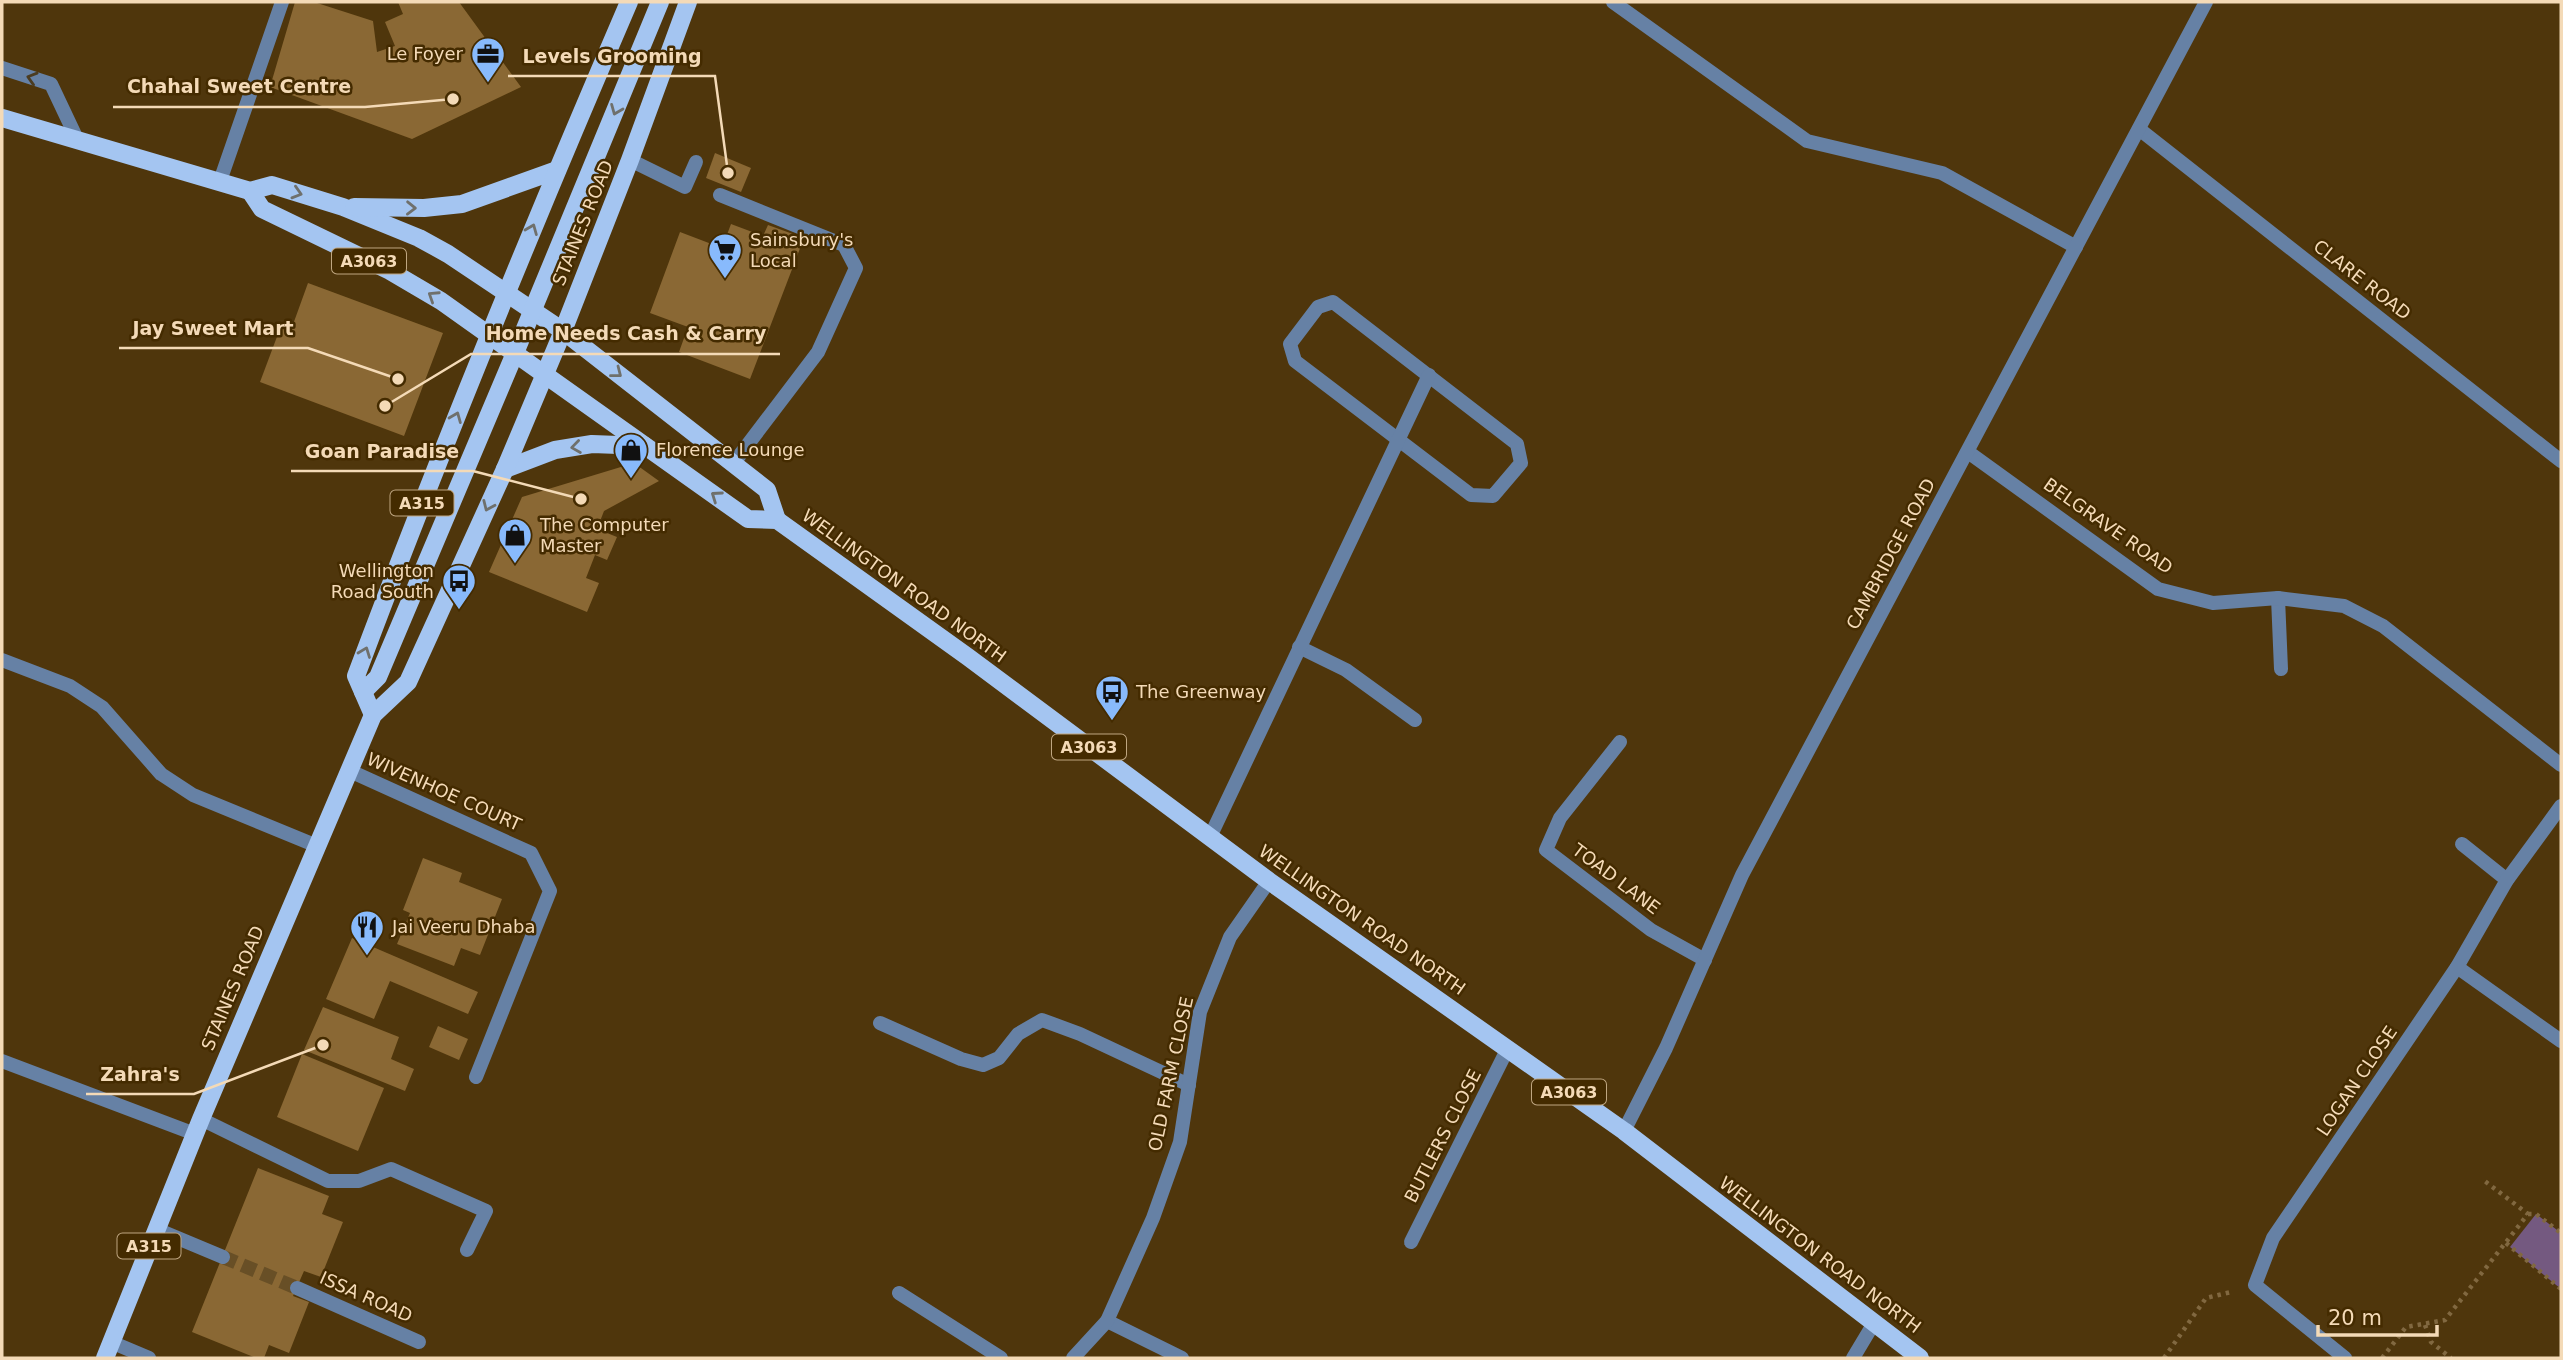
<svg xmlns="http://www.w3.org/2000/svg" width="2563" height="1360" font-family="'DejaVu Sans',sans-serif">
<rect width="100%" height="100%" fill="#4f360c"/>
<!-- green -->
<polygon fill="#745980" points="2536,1214 2561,1233 2561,1289 2510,1247"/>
<!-- building -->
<g fill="#8a6834">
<polygon points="295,2 314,2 373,21 377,52 395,46 385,22 403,14 398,2 459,2 521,87 412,139 270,87"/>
<polygon points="715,153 751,168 741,192 706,178"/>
<polygon points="731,224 763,236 768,225 804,238 750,379 679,352 688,327 650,313 680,232 722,248"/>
<polygon points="308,283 443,333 404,436 260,382 281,326 291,330"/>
<polygon points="634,463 659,481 604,511 597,529 617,537 607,560 595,555 586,578 599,583 587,612 489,572 522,497"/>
<polygon points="423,858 462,873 459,882 502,899 480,955 461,948 454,966 397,944 410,913 403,910"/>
<polygon points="352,938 478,992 468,1014 390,981 374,1019 326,999"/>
<polygon points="323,1007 399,1037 391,1059 414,1069 405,1091 304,1050"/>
<polygon points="438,1026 468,1039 459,1060 429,1047"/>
<polygon points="302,1054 384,1088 358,1151 277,1117"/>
<polygon points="258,1168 329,1196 322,1214 343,1222 321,1277 304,1271 293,1296 309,1302 289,1353 269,1345 264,1358 256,1358 192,1332"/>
</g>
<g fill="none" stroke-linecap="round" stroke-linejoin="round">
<!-- street-tunnel -->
<polyline stroke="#684f26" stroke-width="14" stroke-dasharray="14 7" stroke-linecap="butt" points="223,1257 297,1288"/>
<!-- path -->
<g stroke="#816840" stroke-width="4.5" stroke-dasharray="3.5 5" stroke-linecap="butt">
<polyline points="2528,1214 2536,1214 2561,1233"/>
<polyline points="2506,1243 2561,1289"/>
<polyline points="2425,1325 2431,1342 2451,1358"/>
<polyline points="2164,1358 2206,1298 2231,1292"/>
<polyline points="2382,1358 2406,1327 2445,1320 2528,1214 2482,1179"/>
</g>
<!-- lane -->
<g stroke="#6681a5" stroke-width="14">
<polyline points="630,160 685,187 696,162"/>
<polyline points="220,181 282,2"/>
<polyline points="720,195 844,245 856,268 818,352 733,464"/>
<polyline points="2278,598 2281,669"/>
<polyline points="1299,647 1346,670 1415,720"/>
<polyline points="2462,844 2507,880"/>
<polyline points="880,1023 961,1059 983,1065 999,1058 1018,1034 1042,1020 1080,1034 1189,1085"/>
</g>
<!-- street -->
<g stroke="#6681a5" stroke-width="14">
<polyline points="1613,2 1807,141 1942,173 2076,247"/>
<polyline points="2,68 51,84 77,139"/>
<polyline points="2139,129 2561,461"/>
<polygon points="1333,302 1517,444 1521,463 1493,496 1471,495 1295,361 1290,344 1318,307"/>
<polyline points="1968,452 2158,589 2213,603 2278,598 2344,606 2383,626 2561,765"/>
<polyline points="2,660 70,686 102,707 161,774 193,795 317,846"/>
<polyline points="1620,742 1560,818 1546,850 1651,930 1705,960"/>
<polyline points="350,771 531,853 550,891 476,1077"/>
<polyline points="1210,837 1429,375"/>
<polyline points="2457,967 2561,1041"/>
<polyline points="2,1061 195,1134"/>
<polyline points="201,1119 328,1181 359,1181 391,1169 486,1211 467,1250"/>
<polyline points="1624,1131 1666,1048 1742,875 2206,2"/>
<polyline points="156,1229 223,1257"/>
<polyline points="1411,1242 1508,1048"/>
<polyline points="297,1288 419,1342"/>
<polyline points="899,1293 1001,1358"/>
<polyline points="1107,1321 1182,1358"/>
<polyline points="111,1342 149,1358"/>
<polyline points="1073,1358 1107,1321 1153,1218 1180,1142 1200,1012 1230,937 1269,881"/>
<polyline points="1853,1358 1874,1323"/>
<polyline points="2345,1358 2255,1285 2273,1238 2457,967 2507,880 2561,806"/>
</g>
<!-- primary -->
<g stroke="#a4c5f1" stroke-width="18">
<polyline points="2,118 250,191 272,185 343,207 419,238 448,254 563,331 767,490 777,520"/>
<polyline points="250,191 262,209 390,271 441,301 748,519 777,520 968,657 1269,881 1624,1131 1920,1358"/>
<polyline points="354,207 424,208 462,204 557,170"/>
<polyline points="505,469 555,450 592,444 645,446"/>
<polyline points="363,692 378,677 515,353 660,2"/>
<path d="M 373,715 L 356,676 C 441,449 533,225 629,2"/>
<polyline points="105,1358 201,1119 373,715 408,682 505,469 563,331 630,160 688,2"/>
</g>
</g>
<!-- one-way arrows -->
<defs><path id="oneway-chevron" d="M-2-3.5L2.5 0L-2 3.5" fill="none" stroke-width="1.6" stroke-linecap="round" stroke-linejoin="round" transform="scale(1.75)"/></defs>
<use stroke="#4b3c21" href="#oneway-chevron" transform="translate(32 78) rotate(-163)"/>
<g stroke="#6f706c">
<use href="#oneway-chevron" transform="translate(616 110) rotate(112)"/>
<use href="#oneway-chevron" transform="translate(297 193) rotate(17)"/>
<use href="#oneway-chevron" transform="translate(411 208) rotate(1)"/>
<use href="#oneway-chevron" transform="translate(532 229) rotate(-68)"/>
<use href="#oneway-chevron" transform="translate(433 296) rotate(-147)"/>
<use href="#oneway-chevron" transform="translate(617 373) rotate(38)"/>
<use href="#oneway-chevron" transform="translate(456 417) rotate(-68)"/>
<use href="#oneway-chevron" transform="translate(576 447) rotate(172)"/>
<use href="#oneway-chevron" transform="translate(716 496) rotate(-145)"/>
<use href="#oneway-chevron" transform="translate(488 506) rotate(114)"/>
<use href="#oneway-chevron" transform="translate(365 652) rotate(-69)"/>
</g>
<!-- icons -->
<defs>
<g id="office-pin" transform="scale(1.75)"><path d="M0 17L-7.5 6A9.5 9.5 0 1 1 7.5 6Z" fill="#88bafc" stroke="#442b00"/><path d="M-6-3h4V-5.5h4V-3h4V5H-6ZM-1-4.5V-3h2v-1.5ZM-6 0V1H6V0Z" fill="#111"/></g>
<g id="supermarket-pin" transform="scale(1.75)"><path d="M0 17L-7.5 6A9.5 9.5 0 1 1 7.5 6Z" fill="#88bafc" stroke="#442b00"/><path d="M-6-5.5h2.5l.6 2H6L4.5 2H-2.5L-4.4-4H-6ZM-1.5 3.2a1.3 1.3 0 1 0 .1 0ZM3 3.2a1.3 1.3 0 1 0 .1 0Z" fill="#111"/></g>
<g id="shop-pin" transform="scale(1.75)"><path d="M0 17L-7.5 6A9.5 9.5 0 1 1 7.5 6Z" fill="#88bafc" stroke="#442b00"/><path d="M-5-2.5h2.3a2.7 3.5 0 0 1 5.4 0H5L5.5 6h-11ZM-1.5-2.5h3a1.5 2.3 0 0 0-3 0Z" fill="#111"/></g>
<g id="bus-pin" transform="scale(1.75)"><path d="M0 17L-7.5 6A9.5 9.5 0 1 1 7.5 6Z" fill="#88bafc" stroke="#442b00"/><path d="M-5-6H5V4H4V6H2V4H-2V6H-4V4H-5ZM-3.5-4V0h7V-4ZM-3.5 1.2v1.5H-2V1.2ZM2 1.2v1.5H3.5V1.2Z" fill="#111"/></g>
<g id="restaurant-pin" transform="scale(1.75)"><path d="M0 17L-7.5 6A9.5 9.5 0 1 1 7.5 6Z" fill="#88bafc" stroke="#442b00"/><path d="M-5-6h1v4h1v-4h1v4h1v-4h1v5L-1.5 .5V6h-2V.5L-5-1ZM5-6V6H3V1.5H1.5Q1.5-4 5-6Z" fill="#111"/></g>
</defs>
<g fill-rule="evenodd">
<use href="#office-pin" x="488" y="54"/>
<use href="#supermarket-pin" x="725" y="250"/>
<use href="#shop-pin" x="631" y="450"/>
<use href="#shop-pin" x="515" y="535"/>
<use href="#bus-pin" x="459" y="581"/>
<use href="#bus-pin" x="1112" y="692"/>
<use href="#restaurant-pin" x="367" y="927"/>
</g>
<g text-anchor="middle" stroke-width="5" stroke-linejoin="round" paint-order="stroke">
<!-- shield labels -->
<g fill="#442b00" stroke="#bfa680" stroke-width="2">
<rect x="332" y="248.5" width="74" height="25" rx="5"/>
<rect x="390.5" y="490.5" width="63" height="25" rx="5"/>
<rect x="1052" y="734.5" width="74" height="25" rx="5"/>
<rect x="1532" y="1079.5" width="74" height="25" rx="5"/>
<rect x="117.5" y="1233.5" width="63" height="25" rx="5"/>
</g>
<g font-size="16" font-weight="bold" fill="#f4dab7">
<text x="369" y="267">A3063</text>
<text x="422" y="509">A315</text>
<text x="1089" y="753">A3063</text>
<text x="1569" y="1098">A3063</text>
<text x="149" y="1252">A315</text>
</g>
<!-- poi labels -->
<g font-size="18" fill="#f4dab7" stroke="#442b00" text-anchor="start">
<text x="463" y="60" text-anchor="end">Le Foyer</text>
<text x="750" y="246">Sainsbury's<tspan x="750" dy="21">Local</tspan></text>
<text x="656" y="456">Florence Lounge</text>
<text x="540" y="531">The Computer<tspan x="540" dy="21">Master</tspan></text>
<text x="434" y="577" text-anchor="end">Wellington<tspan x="434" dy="21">Road South</tspan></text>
<text x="1136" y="698">The Greenway</text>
<text x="392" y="933">Jai Veeru Dhaba</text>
</g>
<!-- street labels -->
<g font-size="18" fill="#f4dab7" stroke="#442b00">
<text transform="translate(583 223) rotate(-68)" y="6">STAINES ROAD</text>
<text transform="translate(2362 280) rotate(38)" y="6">CLARE ROAD</text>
<text transform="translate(2108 526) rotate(35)" y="6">BELGRAVE ROAD</text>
<text transform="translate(1891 554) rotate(-62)" y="6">CAMBRIDGE ROAD</text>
<text transform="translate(904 586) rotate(36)" y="6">WELLINGTON ROAD NORTH</text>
<text transform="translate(444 792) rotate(24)" y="6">WIVENHOE COURT</text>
<text transform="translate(1616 879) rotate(37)" y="6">TOAD LANE</text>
<text transform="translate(1362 920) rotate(35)" y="6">WELLINGTON ROAD NORTH</text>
<text transform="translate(233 988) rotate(-67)" y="6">STAINES ROAD</text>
<text transform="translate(1171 1074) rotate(-78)" y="6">OLD FARM CLOSE</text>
<text transform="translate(2357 1081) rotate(-56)" y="6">LOGAN CLOSE</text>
<text transform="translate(1443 1136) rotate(-63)" y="6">BUTLERS CLOSE</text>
<text transform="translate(1820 1255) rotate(37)" y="6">WELLINGTON ROAD NORTH</text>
<text transform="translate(366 1297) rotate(24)" y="6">ISSA ROAD</text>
</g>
</g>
<!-- callouts -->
<path fill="none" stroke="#f4dab7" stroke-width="2.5" d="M728 173L715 76H508M453 99L365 107H113M398 379L308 348H119M385 406L471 354H780M581 499L473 471H291M323 1045L194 1094H86"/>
<g fill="#f4dab7" stroke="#442b00" stroke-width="2.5">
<circle cx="728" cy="173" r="7"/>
<circle cx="453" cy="99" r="7"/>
<circle cx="398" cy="379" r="7"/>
<circle cx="385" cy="406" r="7"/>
<circle cx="581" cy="499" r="7"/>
<circle cx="323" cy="1045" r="7"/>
</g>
<g font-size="19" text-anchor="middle" font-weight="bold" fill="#f4dab7" stroke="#442b00" stroke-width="5" stroke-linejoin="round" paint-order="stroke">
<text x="612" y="63">Levels Grooming</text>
<text x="239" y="93">Chahal Sweet Centre</text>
<text x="213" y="335">Jay Sweet Mart</text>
<text x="626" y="340">Home Needs Cash &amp; Carry</text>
<text x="382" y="458">Goan Paradise</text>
<text x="140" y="1081">Zahra's</text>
</g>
<!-- border -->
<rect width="2563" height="1360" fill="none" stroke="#f4dab7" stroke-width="7"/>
<!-- scale -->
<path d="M2318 1325v10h119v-10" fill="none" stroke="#f4dab7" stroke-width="3.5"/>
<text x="2328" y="1325" font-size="21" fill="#f4dab7" stroke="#442b00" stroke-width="5" paint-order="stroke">20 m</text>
</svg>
